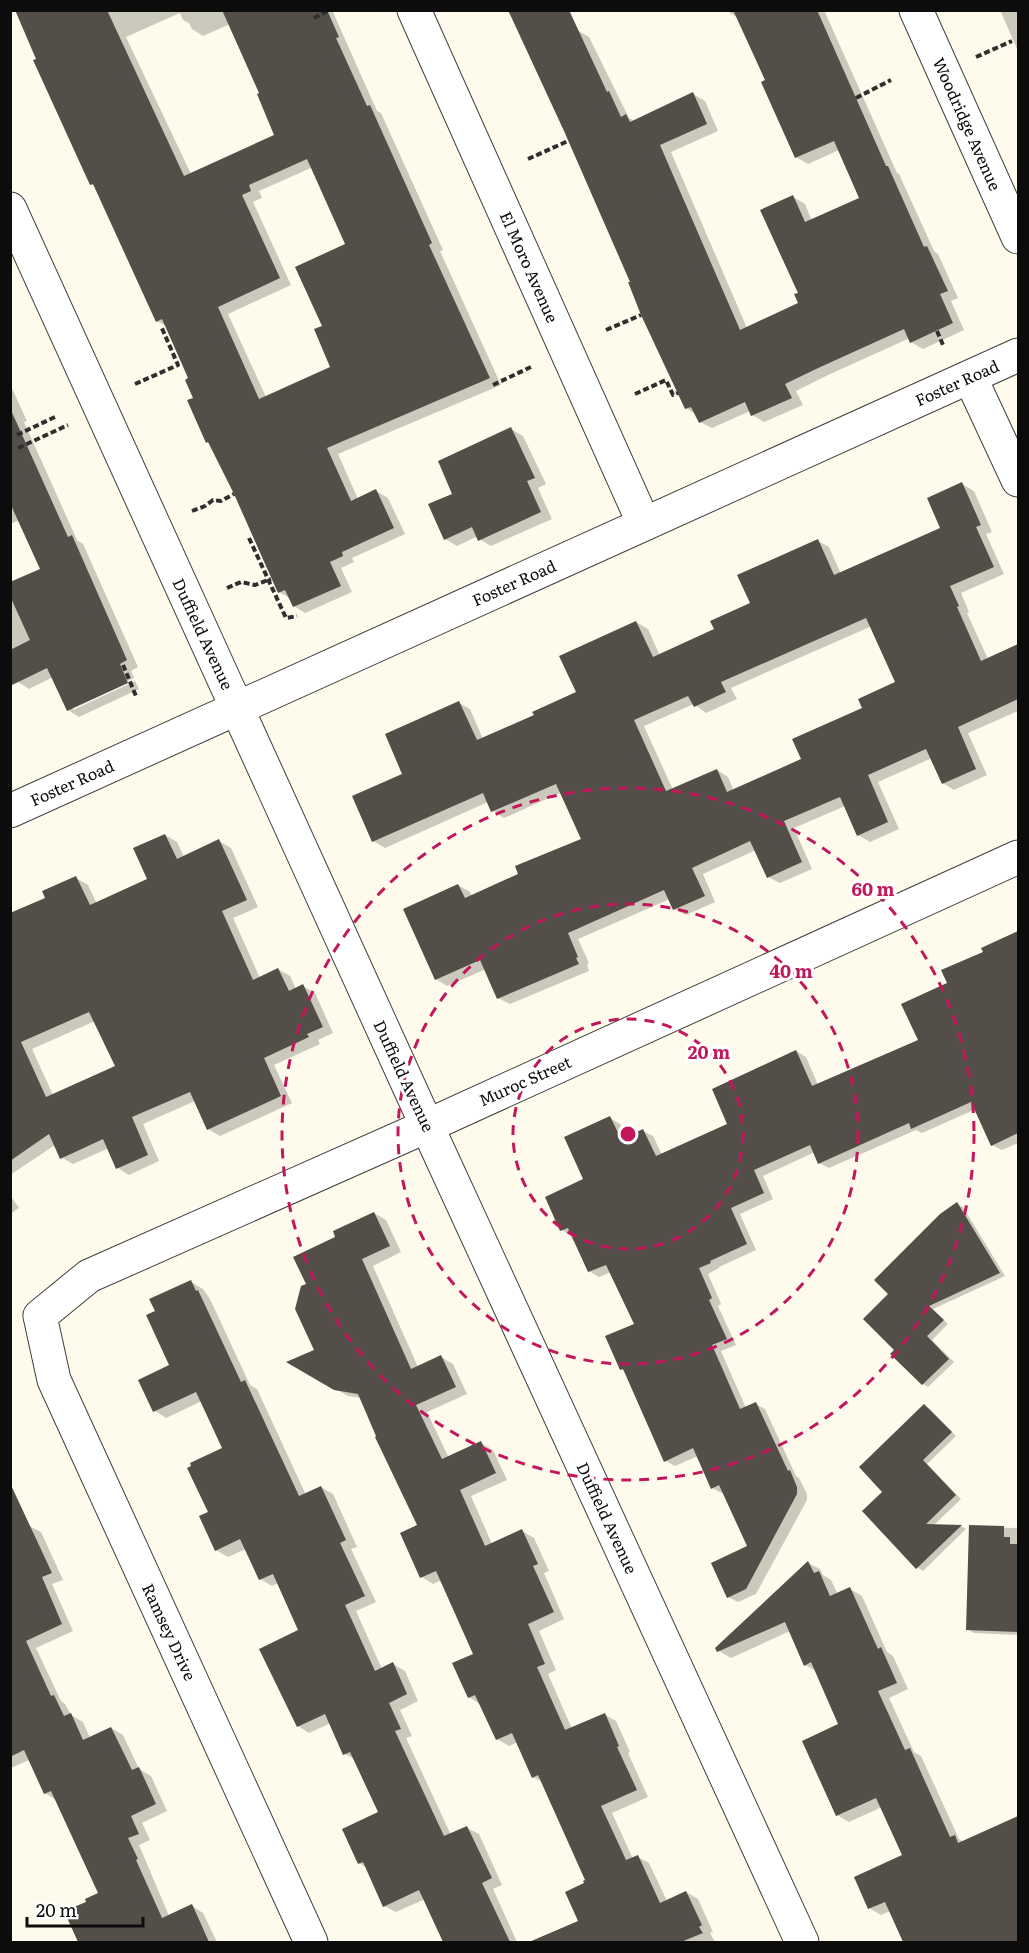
<svg xmlns="http://www.w3.org/2000/svg" width="1029" height="1953" font-family="Literata,serif">
<rect width="100%" height="100%" fill="#fefbec"/>
<!-- shadow -->
<g fill="#0003" fill-rule="evenodd">
<path d="M 16,10 L 332,10 L 377,111 L 381,113 L 443,250 L 440,251 L 501,385 L 338,454 L 358,499 L 376,491 L 388,498 L 405,534 L 352,558 L 354,562 L 341,568 L 352,592 L 305,613 L 294,606 L 291,599 L 279,592 L 235,494 L 211,444 L 207,442 L 190,379 L 166,326 L 157,321 L 96,187 L 91,184 ZM 180,13 L 183,20 L 189,23 L 192,29 L 203,36 L 230,24 L 261,94 L 276,135 L 191,174 L 126,37 ZM 313,167 L 347,245 L 324,326 L 332,368 L 266,397 L 228,314 L 291,285 L 253,202 L 262,198 L 259,191 Z"/>
<polygon points="505,10 558,10 577,30 589,37 629,118 635,121 693,94 705,101 718,131 671,152 747,328 800,304 793,197 805,204 812,221 861,199 839,150 808,164 796,157 767,81 738,18 730,13 729,10 824,10 897,173 899,174 934,251 938,254 958,298 951,301 964,330 923,349 911,342 910,338 828,375 796,391 803,405 764,422 752,415 750,411 712,428 700,422 697,415 686,408 553,104 512,15"/>
<polygon points="1000,10 1018,10 1018,51"/>
<polygon points="10,384 27,421 24,422 77,540 83,544 138,667 131,671 134,678 73,707 73,710 135,681 139,689 79,717 68,710 53,677 29,689 18,682 10,667 10,583 42,569 20,520 10,524"/>
<polygon points="511,429 523,436 546,484 538,488 552,519 491,546 479,539 478,536 457,546 445,539 454,494"/>
<path d="M 962,484 L 974,491 L 992,532 L 986,534 L 1004,574 L 961,593 L 969,612 L 967,613 L 988,659 L 1018,646 L 1018,711 L 968,733 L 987,775 L 954,790 L 943,783 L 932,758 L 878,782 L 899,829 L 870,842 L 858,835 L 845,806 L 794,828 L 812,869 L 780,883 L 768,877 L 756,850 L 703,874 L 715,902 L 686,915 L 674,909 L 670,899 L 578,939 L 589,963 L 587,964 L 589,971 L 510,1004 L 498,998 L 486,969 L 447,986 L 436,979 L 458,885 L 470,892 L 472,896 L 520,875 L 583,840 L 562,792 L 504,818 L 493,811 L 488,802 L 385,848 L 373,841 L 404,774 L 459,703 L 470,709 L 483,739 L 536,715 L 578,693 L 636,622 L 648,629 L 660,656 L 716,630 L 752,604 L 818,541 L 829,547 L 841,574 L 942,529 ZM 872,626 L 897,683 L 803,760 L 734,791 L 728,777 L 717,770 L 673,790 L 644,726 L 694,704 L 706,713 L 737,699 L 731,688 Z"/>
<path d="M 165,835 L 177,842 L 184,857 L 219,841 L 231,848 L 258,907 L 233,918 L 260,978 L 278,969 L 290,976 L 296,989 L 303,986 L 315,993 L 333,1033 L 318,1040 L 320,1044 L 274,1065 L 292,1103 L 220,1136 L 208,1129 L 195,1101 L 143,1124 L 159,1161 L 129,1175 L 118,1168 L 109,1148 L 73,1164 L 61,1157 L 55,1145 L 10,1175 L 10,952 L 47,898 L 76,878 L 88,885 L 97,904 L 149,879 ZM 95,1021 L 117,1067 L 53,1095 L 32,1049 Z"/>
<polygon points="1018,933 1018,1143 1002,1150 992,1145 976,1109 922,1133 916,1130 829,1168 819,1163 815,1152 763,1176 773,1199 740,1214 756,1250 719,1267 719,1268 708,1274 721,1304 718,1306 736,1345 721,1351 746,1408 756,1404 765,1409 796,1476 799,1478 807,1494 807,1500 756,1594 738,1602 728,1597 749,1546 724,1492 722,1493 712,1488 698,1456 675,1466 666,1461 626,1372 621,1369 636,1324 611,1272 599,1277 589,1271 571,1236 562,1230 585,1179 610,1118 620,1124 627,1138 643,1131 653,1136 662,1155 729,1124 796,1051 806,1057 818,1085 920,1041 949,984 985,953 983,949"/>
<polygon points="10,1195 19,1208 10,1214"/>
<polygon points="957,1204 963,1207 1005,1276 933,1309 948,1324 932,1340 954,1362 928,1387 923,1384 892,1354 896,1350 890,1294"/>
<polygon points="374,1213 386,1220 401,1252 373,1266 418,1367 441,1357 453,1364 467,1394 427,1412 449,1458 481,1443 493,1450 507,1480 471,1496 492,1544 522,1531 534,1538 549,1571 544,1573 564,1619 539,1631 556,1670 548,1674 572,1729 605,1715 616,1721 630,1752 628,1753 648,1797 612,1813 633,1859 638,1857 649,1863 667,1901 686,1892 698,1899 713,1932 710,1933 715,1942 580,1942 572,1925 580,1921 587,1880 543,1782 533,1777 518,1742 509,1746 497,1739 481,1705 469,1697 475,1655 442,1580 433,1584 422,1577 419,1526 361,1398 348,1396 289,1362 316,1350 308,1285 337,1237"/>
<polygon points="191,1282 203,1289 210,1299 250,1385 257,1389 306,1495 321,1487 333,1494 357,1547 351,1549 376,1602 356,1611 382,1669 393,1664 405,1671 418,1701 400,1710 412,1736 406,1738 451,1835 467,1828 479,1834 502,1885 493,1889 517,1942 444,1942 425,1899 396,1912 384,1906 366,1867 359,1863 344,1830 380,1813 356,1760 345,1754 331,1723 309,1733 298,1726 300,1631 278,1583 272,1586 260,1579 246,1549 228,1557 216,1550 210,1513 224,1449 202,1401 166,1418 155,1411 171,1366 157,1311"/>
<polygon points="925,1406 930,1409 956,1436 927,1464 961,1499 933,1526 961,1526 966,1529 923,1571 917,1567 884,1492"/>
<polygon points="29,1526 41,1532 63,1580 52,1584 73,1631 36,1648 61,1701 65,1704 71,1715 83,1722 90,1738 111,1728 123,1735 139,1769 151,1776 167,1811 142,1823 150,1840 139,1845 169,1916 192,1906 203,1913 217,1942 80,1942 66,1912 88,1902 100,1894 56,1800 45,1793 29,1760 13,1767 10,1766 10,1527"/>
<polygon points="970,1527 1018,1528 1018,1635 974,1633 967,1629"/>
<polygon points="808,1563 820,1569 823,1575 831,1580 838,1595 850,1589 862,1596 887,1652 893,1656 908,1689 889,1698 914,1752 921,1756 959,1839 964,1842 1018,1818 1018,1942 905,1942 890,1911 881,1915 869,1908 904,1856 882,1807 849,1822 837,1815 840,1725 816,1671 805,1665 790,1631 731,1658 719,1651"/>
</g>
<!-- building -->
<g fill="#544e49" fill-rule="evenodd">
<path d="M 15,10 L 107,10 L 184,176 L 274,135 L 257,94 L 259,93 L 222,10 L 327,10 L 339,37 L 336,38 L 367,106 L 370,105 L 432,243 L 429,245 L 490,378 L 327,448 L 351,501 L 376,489 L 394,528 L 342,552 L 343,556 L 330,562 L 341,586 L 293,607 L 285,590 L 278,593 L 234,494 L 208,442 L 206,443 L 187,400 L 193,398 L 185,380 L 188,378 L 162,319 L 156,322 L 93,184 L 90,185 L 33,60 L 36,59 ZM 307,159 L 345,244 L 295,267 L 322,326 L 314,329 L 330,367 L 259,399 L 218,307 L 280,278 L 242,195 L 251,191 L 249,185 Z"/>
<polygon points="508,10 569,10 607,92 609,91 621,117 626,114 630,122 693,92 707,124 660,145 740,330 798,303 794,294 798,293 760,210 793,195 805,222 859,198 834,141 795,158 761,82 765,80 733,10 817,10 886,166 888,166 924,247 927,246 948,291 940,294 953,323 910,343 904,329 816,369 785,384 792,398 751,416 745,402 699,423 691,407 685,409 641,315 628,282 630,282 564,131"/>
<polygon points="10,408 68,537 72,535 127,660 120,664 128,683 67,711 47,668 10,686 10,650 30,640 10,596 10,582 40,569 10,503"/>
<polygon points="511,427 535,478 527,481 541,512 478,541 472,527 444,540 428,504 452,494 438,461"/>
<path d="M 962,482 L 981,525 L 976,527 L 994,567 L 950,586 L 959,606 L 957,607 L 981,661 L 1018,644 L 1018,699 L 958,727 L 976,769 L 942,784 L 926,749 L 868,775 L 888,822 L 857,836 L 840,797 L 784,821 L 802,862 L 767,878 L 750,841 L 692,868 L 705,896 L 673,910 L 664,890 L 568,933 L 578,957 L 576,958 L 579,964 L 497,999 L 480,960 L 435,980 L 403,909 L 458,884 L 465,898 L 518,874 L 515,866 L 581,839 L 556,784 L 491,812 L 483,793 L 372,842 L 352,796 L 402,774 L 385,734 L 459,701 L 477,740 L 534,715 L 532,712 L 576,692 L 559,656 L 636,621 L 653,657 L 714,629 L 710,621 L 750,603 L 737,575 L 818,539 L 834,575 L 940,528 L 927,498 ZM 866,618 L 895,682 L 858,699 L 862,708 L 792,739 L 801,759 L 727,792 L 717,769 L 666,791 L 634,720 L 688,696 L 694,707 L 726,692 L 721,682 Z"/>
<path d="M 165,834 L 177,859 L 219,839 L 247,900 L 222,911 L 253,980 L 278,968 L 289,991 L 303,984 L 323,1027 L 307,1034 L 309,1037 L 264,1058 L 281,1096 L 207,1130 L 190,1092 L 132,1117 L 148,1155 L 116,1169 L 103,1139 L 60,1159 L 49,1134 L 10,1161 L 10,913 L 45,898 L 42,891 L 76,876 L 90,905 L 147,879 L 133,848 ZM 89,1012 L 115,1066 L 46,1097 L 21,1042 Z"/>
<polygon points="1018,931 1018,1133 991,1146 971,1102 911,1129 909,1123 818,1164 810,1145 754,1170 764,1193 731,1208 747,1244 710,1261 711,1263 699,1268 712,1298 709,1300 727,1339 712,1345 740,1409 756,1402 788,1471 790,1470 797,1487 797,1494 746,1589 727,1598 711,1563 747,1546 719,1485 711,1489 693,1448 664,1462 623,1369 620,1370 605,1336 634,1324 606,1265 588,1272 568,1228 560,1231 545,1197 583,1179 564,1137 610,1116 621,1139 643,1129 656,1156 727,1124 712,1089 796,1050 812,1086 918,1040 901,1004 947,983 941,970 983,952 981,948"/>
<polygon points="957,1202 1000,1273 929,1306 944,1320 927,1336 949,1359 922,1385 890,1354 894,1350 863,1319 888,1294 874,1280 940,1214"/>
<polygon points="374,1212 390,1246 362,1259 411,1369 441,1355 456,1387 416,1405 442,1459 481,1441 496,1473 460,1490 485,1546 522,1529 538,1564 533,1566 554,1612 528,1624 545,1664 537,1667 565,1730 605,1713 619,1746 617,1747 637,1790 601,1806 626,1860 638,1855 660,1903 686,1891 702,1925 699,1927 703,1933 681,1942 529,1942 578,1921 565,1892 584,1883 583,1881 585,1880 538,1775 532,1778 512,1733 496,1740 475,1695 468,1698 452,1663 473,1654 436,1571 420,1578 400,1533 417,1525 375,1437 376,1436 358,1394 334,1390 286,1362 314,1350 295,1309 301,1286 306,1284 293,1257 335,1237 333,1231"/>
<polygon points="191,1280 196,1291 198,1290 241,1382 245,1380 299,1496 321,1486 346,1540 340,1543 365,1596 345,1605 375,1671 393,1662 407,1694 389,1703 401,1729 395,1731 444,1836 467,1826 492,1878 482,1883 510,1942 443,1942 419,1890 383,1907 363,1862 358,1864 342,1829 378,1812 350,1752 343,1755 325,1714 297,1727 259,1649 298,1630 273,1574 259,1580 240,1539 215,1551 199,1516 208,1512 187,1468 191,1466 190,1463 222,1448 196,1392 153,1412 138,1380 169,1365 146,1315 155,1311 149,1299"/>
<polygon points="924,1404 952,1432 923,1460 956,1495 926,1524 962,1525 916,1569 862,1511 882,1492 859,1467"/>
<polygon points="10,1483 52,1573 42,1577 62,1624 26,1641 51,1696 54,1695 64,1716 71,1713 83,1740 111,1727 132,1770 139,1767 156,1804 131,1816 139,1834 128,1838 138,1859 136,1860 162,1918 192,1904 209,1942 78,1942 64,1911 86,1902 85,1899 98,1893 51,1791 44,1794 24,1750 10,1757"/>
<polygon points="969,1525 1004,1526 1004,1537 1010,1537 1010,1544 1018,1544 1018,1632 966,1630"/>
<polygon points="808,1561 814,1573 819,1571 830,1596 850,1587 878,1649 881,1647 897,1683 878,1691 905,1750 910,1748 950,1837 955,1835 958,1843 1018,1816 1018,1942 903,1942 885,1902 868,1909 854,1877 902,1855 876,1798 836,1816 802,1741 838,1724 811,1662 804,1666 785,1622 717,1652 715,1648"/>
</g>
<g fill="none" stroke-linecap="round" stroke-linejoin="round">
<!-- minor casing -->
<g stroke="#3f3f3f" stroke-width="35">
<g id="minor">
<polyline points="414,10 644,524"/>
<polyline points="916,10 1018,237"/>
<polyline points="10,209 427,1126 802,1942"/>
<polyline points="970,377 1018,480"/>
<polyline points="10,811 1018,355"/>
<polyline points="311,1942 54,1380 40,1316 89,1276 427,1126 1018,857"/>
</g>
</g>
<!-- path -->
<g stroke="#2e2e2e" stroke-width="4" stroke-dasharray="6 3" stroke-linecap="butt">
<polyline points="314,18 330,10"/>
<polyline points="976,57 1012,41"/>
<polyline points="856,98 891,80"/>
<polyline points="528,159 568,141"/>
<polyline points="606,330 641,315"/>
<polyline points="937,331 943,345"/>
<polyline points="135,384 178,365 161,326"/>
<polyline points="493,385 533,366"/>
<polyline points="635,394 666,380 673,395 678,393"/>
<polyline points="17,435 57,416"/>
<polyline points="18,448 68,425"/>
<polyline points="192,511 205,506 213,500 221,501 234,494"/>
<polyline points="249,538 286,618 297,616"/>
<polyline points="227,588 241,582 255,585 271,579"/>
<polyline points="123,665 136,696"/>
</g>
<!-- minor -->
<use href="#minor" stroke="#fff" stroke-width="33"/>
</g>
<!-- distance rings -->
<g fill="none" stroke="#c2185b" stroke-width="3" stroke-dasharray="10 8">
<circle cx="628" cy="1134" r="115"/>
<circle cx="628" cy="1134" r="230"/>
<circle cx="628" cy="1134" r="346"/>
</g>
<g text-anchor="middle" stroke-width="6" stroke-linejoin="round" paint-order="stroke">
<!-- street labels -->
<g font-size="16" fill="#0c0c0c" stroke="#fff">
<text transform="translate(967 124) rotate(66)" y="6">Woodridge Avenue</text>
<text transform="translate(529 267) rotate(66)" y="6">El Moro Avenue</text>
<text transform="translate(957 383) rotate(-24)" y="6">Foster Road</text>
<text transform="translate(514 583) rotate(-24)" y="6">Foster Road</text>
<text transform="translate(203 634) rotate(65)" y="6">Duffield Avenue</text>
<text transform="translate(72 783) rotate(-24)" y="6">Foster Road</text>
<text transform="translate(404 1076) rotate(65)" y="6">Duffield Avenue</text>
<text transform="translate(525 1081) rotate(-24)" y="6">Muroc Street</text>
<text transform="translate(607 1518) rotate(65)" y="6">Duffield Avenue</text>
<text transform="translate(169 1632) rotate(65)" y="6">Ramsey Drive</text>
</g>
</g>
<circle cx="628" cy="1134" r="9" fill="#c2185b" stroke="#fff" stroke-width="3"/>
<g font-size="18" text-anchor="middle" font-weight="bold" fill="#c2185b" stroke="#fff" stroke-width="6" stroke-linejoin="round" paint-order="stroke">
<text x="873" y="896">60 m</text>
<text x="791" y="978">40 m</text>
<text x="709" y="1059">20 m</text>
</g>
<!-- border -->
<rect width="1029" height="1953" fill="none" stroke="#0c0c0c" stroke-width="24"/>
<!-- scale -->
<path d="M27 1917v9h116v-9" fill="none" stroke="#0c0c0c" stroke-width="3"/>
<text x="36" y="1917" font-size="18" fill="#0c0c0c" stroke="#ffffff" stroke-width="4.5" paint-order="stroke">20 m</text>
</svg>
